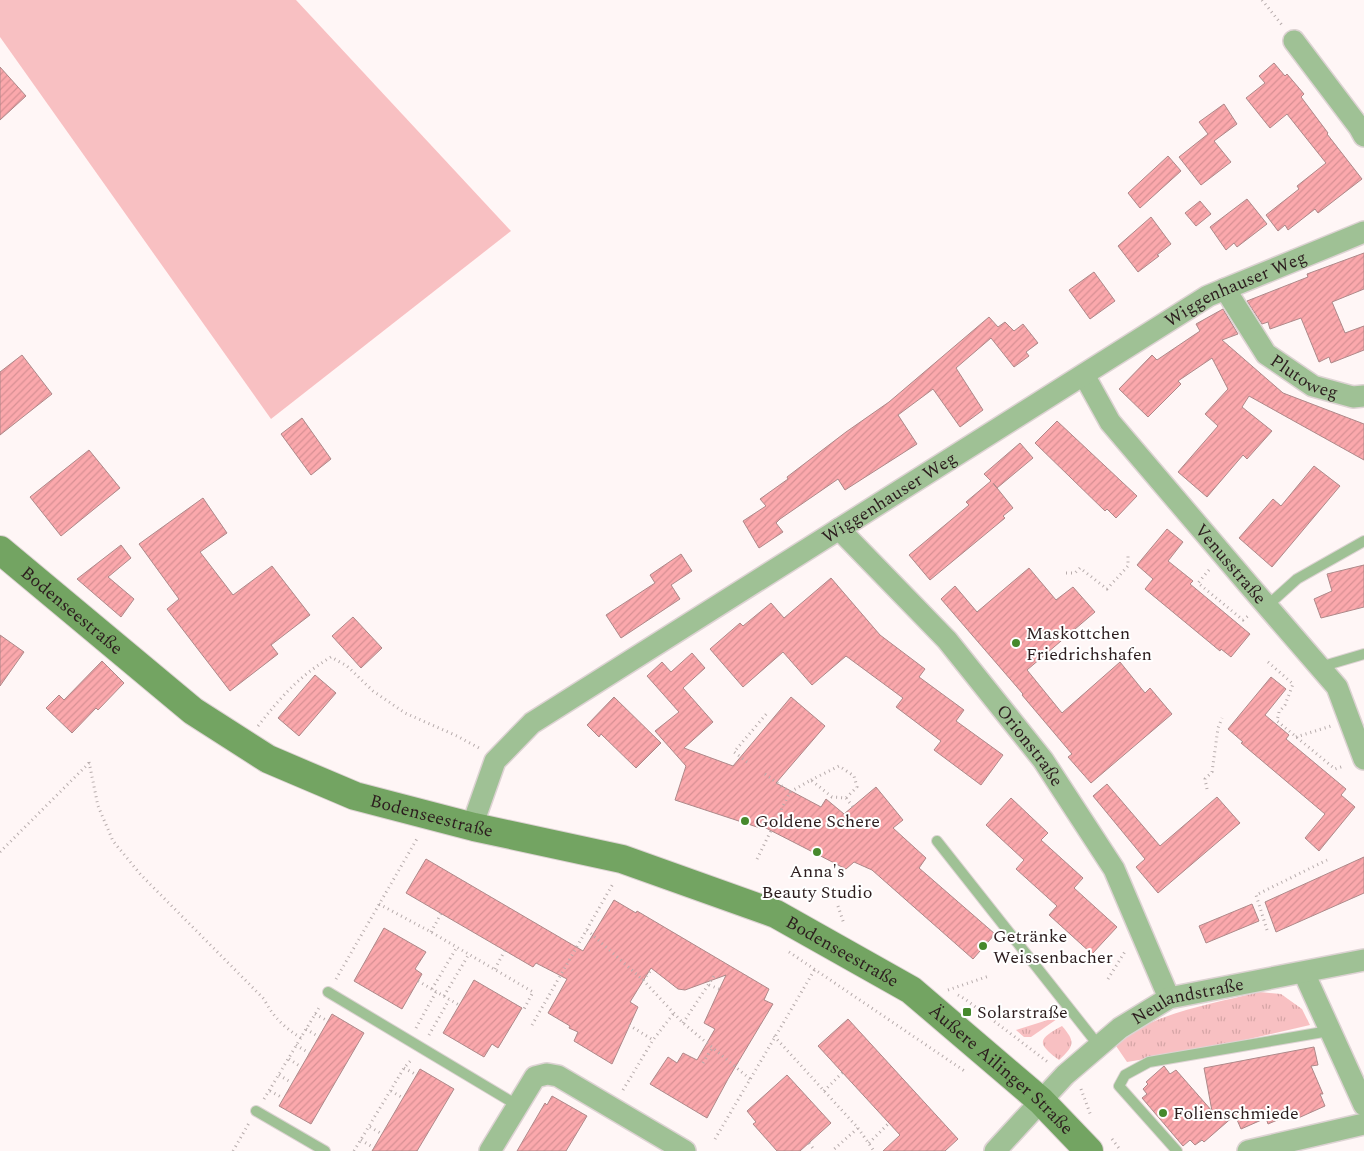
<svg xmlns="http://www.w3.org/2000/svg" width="1364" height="1151" font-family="Spectral,serif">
<defs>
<pattern id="grass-tufts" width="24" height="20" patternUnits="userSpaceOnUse" patternTransform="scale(1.25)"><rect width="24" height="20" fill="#f8c0c2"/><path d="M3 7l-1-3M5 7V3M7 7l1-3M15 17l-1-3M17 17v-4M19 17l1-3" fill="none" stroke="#d5a5a6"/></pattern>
<pattern id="building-hatch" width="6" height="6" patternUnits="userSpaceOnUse" patternTransform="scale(1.25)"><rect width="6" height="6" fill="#fba8ac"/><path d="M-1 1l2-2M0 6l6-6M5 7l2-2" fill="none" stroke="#d79094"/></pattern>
</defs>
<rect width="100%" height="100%" fill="#fff6f6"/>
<!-- grass -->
<g fill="url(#grass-tufts)">
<path d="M 1260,992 L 1281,994 L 1302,1009 L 1310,1025 L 1205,1049 L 1127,1062 L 1114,1043 C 1156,1013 1210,1004 1260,992 Z"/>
<polygon points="1054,1018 1057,1019 1031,1037 1024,1037 1016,1030"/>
<path d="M 1062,1026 C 1076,1042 1074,1046 1059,1060 C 1036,1043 1038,1039 1062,1026 Z"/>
</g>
<!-- pitch -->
<polygon fill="#f8c0c2" points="0,0 296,0 511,231 271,419 0,37"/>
<!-- building -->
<g fill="url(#building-hatch)" stroke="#ae8889">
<polygon points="1274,63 1285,76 1287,74 1304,94 1301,97 1328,133 1327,134 1362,179 1318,213 1315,209 1288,230 1285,225 1278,231 1266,215 1299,189 1297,186 1326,163 1287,114 1270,128 1246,98 1265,83 1259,76"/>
<polygon points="0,67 26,96 0,120"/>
<polygon points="1224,104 1237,124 1214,141 1231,162 1201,185 1179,157 1208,134 1199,122"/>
<polygon points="1168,156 1181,171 1140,208 1128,193"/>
<polygon points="1247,199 1267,224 1237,247 1234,243 1226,250 1210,227"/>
<polygon points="1200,201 1211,214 1196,226 1185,213"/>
<polygon points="1151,217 1171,244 1157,255 1159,256 1138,272 1118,246"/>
<polygon points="1364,253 1364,289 1332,302 1345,333 1364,326 1364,350 1331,363 1329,357 1319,362 1301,318 1270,329 1268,322 1262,324 1247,301 1308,277 1307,274"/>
<polygon points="1094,272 1115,301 1090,319 1069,290"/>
<polygon points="1223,309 1238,334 1222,340 1283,393 1364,424 1364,460 1249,396 1242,407 1272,431 1247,459 1243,455 1207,497 1178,472 1218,426 1205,414 1228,389 1212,358 1178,381 1181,384 1148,417 1119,389 1152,355 1157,360 1200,331 1196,324"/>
<polygon points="989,317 998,327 1005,322 1014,331 1023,324 1038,343 1026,352 1029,356 1014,367 991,338 956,368 983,410 960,427 933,389 898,415 917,444 845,490 838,479 780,519 776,523 783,532 759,548 743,521 766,506 760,499 788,479 787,477 846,432 889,402"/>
<polygon points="22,355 52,394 0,435 0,372"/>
<polygon points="302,418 331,459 311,475 281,434"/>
<polygon points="1057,421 1137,496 1116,518 1107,509 1105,511 1035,443"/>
<polygon points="1020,443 1033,458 997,488 993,483 1013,508 1003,516 1005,518 930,580 909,555 969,505 966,502 991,481 984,474"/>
<polygon points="89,450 120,488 61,536 30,497"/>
<polygon points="1314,466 1340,486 1272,567 1239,538 1273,499 1281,506"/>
<polygon points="203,498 227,533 200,552 233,595 272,566 310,615 271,645 278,654 230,691 167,609 179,599 139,544"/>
<polygon points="1167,529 1183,542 1168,561 1193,581 1190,584 1250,634 1231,657 1221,649 1220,651 1145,589 1153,579 1137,565"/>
<polygon points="121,545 131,558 108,577 134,599 121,617 77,579"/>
<polygon points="681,554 692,571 671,585 680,599 621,638 606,615 655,583 650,575"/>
<polygon points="1364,565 1364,607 1321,618 1314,599 1332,591 1327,574"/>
<polygon points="1029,568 1056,600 1073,587 1095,612 1027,670 1062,713 1120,662 1145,693 1150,688 1172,714 1091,783 1068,757 1072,754 1022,695 1023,694 941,599 955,586 977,612"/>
<polygon points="831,578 880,635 925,669 919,677 964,710 956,721 1003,755 981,785 934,750 941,741 896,707 903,698 846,656 812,685 783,652 743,687 710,649 740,623 743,626 771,603 784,618"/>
<polygon points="353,617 382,648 361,668 332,636"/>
<polygon points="0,635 24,652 0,686"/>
<polygon points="692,653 705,668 683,688 713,722 684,748 733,766 791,697 825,726 776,783 821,807 826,799 844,814 876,787 903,820 893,828 926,858 919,868 995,934 973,959 872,870 854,862 846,869 760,825 760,828 675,800 686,766 655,731 679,712 647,676 662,662 671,672"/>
<polygon points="102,661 124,683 98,710 96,708 72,733 46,708 59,695 64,700"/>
<polygon points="315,675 336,693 299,736 278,718"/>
<polygon points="1271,677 1286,689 1265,715 1289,735 1286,739 1346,789 1341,795 1355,807 1319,851 1305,838 1325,814 1241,743 1243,742 1228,729"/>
<polygon points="614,697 661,743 636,768 601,734 599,737 587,725"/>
<polygon points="1107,784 1160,846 1217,797 1240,823 1158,893 1136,867 1145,859 1093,796"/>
<polygon points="1011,798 1048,833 1041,840 1083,878 1074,888 1117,927 1092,954 1049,915 1057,906 1016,869 1024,860 986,825"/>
<polygon points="1364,857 1364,893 1276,932 1265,902"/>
<polygon points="426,859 583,951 614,900 636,913 637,911 769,989 764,1000 773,1004 728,1079 707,1118 650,1084 668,1057 677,1063 683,1053 697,1060 715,1029 704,1023 726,975 685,990 678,989 651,968 630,1002 638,1007 612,1064 574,1041 578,1032 569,1028 570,1026 548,1013 567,979 536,963 533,967 406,893"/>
<polygon points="1252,904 1259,921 1206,943 1199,926"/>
<polygon points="384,928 426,952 415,969 422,974 402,1009 354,981"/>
<polygon points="474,980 522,1008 498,1048 492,1044 484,1057 443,1033"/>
<polygon points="332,1014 364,1033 311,1124 279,1106"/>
<polygon points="848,1019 958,1139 945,1151 883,1151 900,1135 818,1046"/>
<polygon points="1314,1047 1318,1065 1311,1066 1323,1094 1320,1094 1325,1106 1296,1119 1294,1113 1268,1124 1266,1118 1241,1129 1235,1115 1204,1142 1202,1140 1195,1145 1190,1140 1183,1146 1142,1098 1147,1094 1143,1089 1148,1084 1146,1082 1164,1066 1170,1074 1176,1070 1212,1111 1204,1068"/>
<polygon points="420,1069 454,1089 417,1151 372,1151"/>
<polygon points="787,1075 831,1123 800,1151 777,1151 753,1124 756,1122 747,1111"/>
<polygon points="552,1096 587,1116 566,1151 517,1151 545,1103 547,1105"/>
</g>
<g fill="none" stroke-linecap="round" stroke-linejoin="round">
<!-- lane casing -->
<g stroke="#ddd3d3" stroke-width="12">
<g id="lane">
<polyline points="1267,606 1297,579 1364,541"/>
<polyline points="1320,667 1364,654"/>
<polyline points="937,841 1099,1046"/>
<polyline points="328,992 517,1105"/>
<polyline points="256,1111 325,1151"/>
<polyline points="1177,1151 1119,1086 1125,1075 1149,1062 1329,1031"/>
</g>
</g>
<!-- street casing -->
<g stroke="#ddd3d3" stroke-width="24">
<g id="street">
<polyline points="1294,41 1359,127 1364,136"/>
<path id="s1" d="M 1225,289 L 1266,354 L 1313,386 L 1353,397 L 1364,396"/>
<path id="s2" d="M 1084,375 L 1110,422 L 1248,584 L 1337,687 L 1364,759"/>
<path id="s3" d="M 839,529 L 947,640 L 1043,760 L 1114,869 L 1169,998"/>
<path id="s4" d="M 474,827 L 477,812 L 495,761 L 532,723 L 1208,296 L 1364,232"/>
<polyline points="1304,973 1364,1105"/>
<polyline points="490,1151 535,1077 547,1074 558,1076 685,1151"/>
<path id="s5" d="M 995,1151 L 1065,1075 L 1120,1028 L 1169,998 L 1364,960"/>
<polyline points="1248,1151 1364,1124"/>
</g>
</g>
<!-- secondary casing -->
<g stroke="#ddd3d3" stroke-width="30">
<g id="secondary">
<path id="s6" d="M 0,550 L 193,711 L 268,759 L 355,796 L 474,827 L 622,859 L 776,914 L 911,990 L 1041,1101 L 1089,1151"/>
</g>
</g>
<!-- path -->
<g stroke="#b7acac" stroke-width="3" stroke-dasharray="1 4" stroke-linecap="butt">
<polyline points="1262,0 1282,25"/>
<polyline points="1209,570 1198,583 1243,620 1248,616"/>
<polyline points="1066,573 1075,573 1080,568 1107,589 1128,566 1128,554"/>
<polyline points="1268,662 1293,684 1285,705 1279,712 1277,721 1335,769 1344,766"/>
<path d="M 258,726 C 281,697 299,676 331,657 L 347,666 L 373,691 L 405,713 L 457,736 L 479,748"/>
<polyline points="1296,737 1331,726"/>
<path d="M 89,762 L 98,806 L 113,841 L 141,875 L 264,999 C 273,1017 284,1027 301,1038"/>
<polyline points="747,762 734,752 768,712"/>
<polyline points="765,774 790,792"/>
<polyline points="811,780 839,766 854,776 857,787 846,798"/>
<polyline points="1207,789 1205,779 1212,772 1218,728 1222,718"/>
<polyline points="0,852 89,763"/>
<polyline points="757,859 790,792 811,780 832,797 846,798 853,807"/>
<polyline points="379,904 431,932 533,992 524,1009"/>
<polyline points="838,906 844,924"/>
<polyline points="587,930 643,980 683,1023 750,1079"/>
<polyline points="1267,930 1256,895 1327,860"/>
<polyline points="431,932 442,912"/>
<polyline points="789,952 966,1072"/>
<polyline points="495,969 505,950"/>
<polyline points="336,979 418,837"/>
<polyline points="1108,979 1126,950"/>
<polyline points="643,980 652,969"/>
<polyline points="418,981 459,1005"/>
<polyline points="709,985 719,989"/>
<polyline points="432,989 457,947"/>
<polyline points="948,990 989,976"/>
<polyline points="958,995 965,999 1049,1063"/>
<polyline points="444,996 469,954"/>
<polyline points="315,1014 328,1021"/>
<polyline points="683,1023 716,973"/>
<polyline points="532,1025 614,882"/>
<polyline points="629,1025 653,1040"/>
<polyline points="416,1028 436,992"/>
<polyline points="306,1029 319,1037"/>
<polyline points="429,1035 449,1000"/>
<polyline points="774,1036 858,1128 832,1151"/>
<polyline points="296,1045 309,1053"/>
<polyline points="289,1059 301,1067"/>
<polyline points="703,1063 712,1048"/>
<polyline points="404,1068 417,1075"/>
<polyline points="279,1075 292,1083"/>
<polyline points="1081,1089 1091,1116"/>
<polyline points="623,1090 653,1040 674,1013"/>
<polyline points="270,1091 283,1098"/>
<polyline points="391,1091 403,1098"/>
<polyline points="824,1091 843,1072"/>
<polyline points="264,1099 320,1006"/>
<polyline points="370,1127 382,1134"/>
<polyline points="858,1128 874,1151"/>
<polyline points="715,1139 815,969"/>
<polyline points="1112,1139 1121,1151"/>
<polyline points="361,1140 374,1148"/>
<polyline points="809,1143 815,1151"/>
<polyline points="869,1143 889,1123"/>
<polyline points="233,1151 249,1123"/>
<polyline points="354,1151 404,1068 412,1059"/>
</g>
<!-- lane -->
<use href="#lane" stroke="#9fc195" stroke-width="10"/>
<!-- street -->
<use href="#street" stroke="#9fc195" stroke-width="21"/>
<!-- secondary -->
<use href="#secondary" stroke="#73a462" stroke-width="28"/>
</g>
<!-- markers -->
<g fill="#46892c" stroke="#fff" stroke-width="2">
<circle cx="1016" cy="643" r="5"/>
<circle cx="745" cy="821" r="5"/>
<circle cx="817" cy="852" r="5"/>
<circle cx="983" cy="946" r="5"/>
<rect x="962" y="1007" width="10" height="10" rx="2.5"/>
<circle cx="1163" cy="1113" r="5"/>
</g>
<g text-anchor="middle" stroke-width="4" stroke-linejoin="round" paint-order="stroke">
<!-- street labels -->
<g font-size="18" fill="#2c1d1e" stroke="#fff">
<text dy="6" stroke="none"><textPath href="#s4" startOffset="950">Wiggenhauser Weg</textPath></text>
<text dy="6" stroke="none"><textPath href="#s1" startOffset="122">Plutoweg</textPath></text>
<text dy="6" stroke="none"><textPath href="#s4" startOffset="545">Wiggenhauser Weg</textPath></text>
<text dy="6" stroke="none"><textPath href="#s2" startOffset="240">Venusstraße</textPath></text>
<text dy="6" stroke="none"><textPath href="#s6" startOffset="94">Bodenseestraße</textPath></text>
<text dy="6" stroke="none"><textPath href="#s3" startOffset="289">Orionstraße</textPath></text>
<text dy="6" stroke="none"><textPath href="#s6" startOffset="514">Bodenseestraße</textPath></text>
<text dy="6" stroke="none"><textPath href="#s6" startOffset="949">Bodenseestraße</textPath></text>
<text dy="6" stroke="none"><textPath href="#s5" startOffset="250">Neulandstraße</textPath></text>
<text dy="6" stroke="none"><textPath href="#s6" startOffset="1148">Äußere Ailinger Straße</textPath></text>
</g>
<!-- poi labels -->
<g font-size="18" fill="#2c1d1e" stroke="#fff" text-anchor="start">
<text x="1026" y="639">Maskottchen<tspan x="1026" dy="21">Friedrichshafen</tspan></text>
<text x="755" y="827">Goldene Schere</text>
<text x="817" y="877" text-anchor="middle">Anna's<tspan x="817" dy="21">Beauty Studio</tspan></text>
<text x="993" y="942">Getränke<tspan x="993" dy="21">Weissenbacher</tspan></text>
<text x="977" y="1018">Solarstraße</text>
<text x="1173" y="1119">Folienschmiede</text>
</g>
</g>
</svg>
